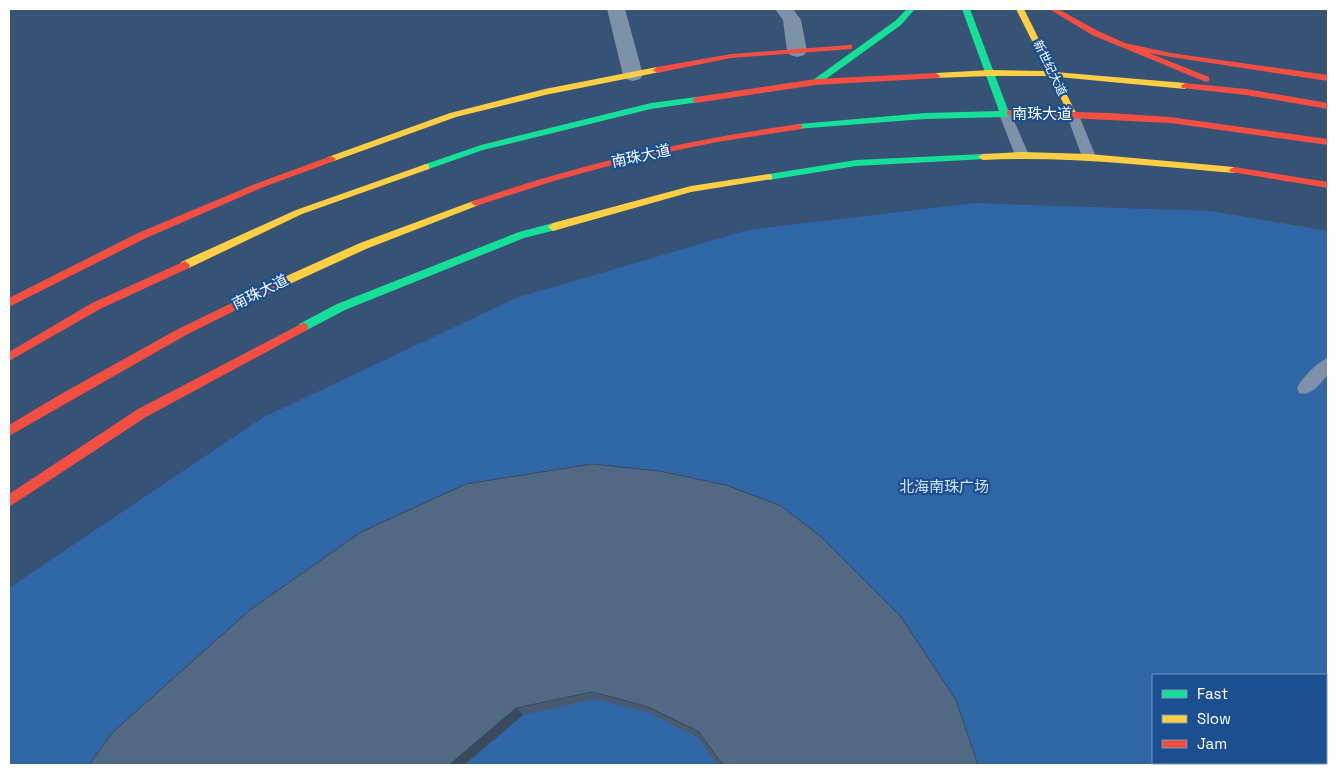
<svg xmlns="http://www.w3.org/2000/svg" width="1337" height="774" font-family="'Space Grotesk','Noto Sans SC',sans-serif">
<rect width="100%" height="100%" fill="#365274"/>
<!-- green -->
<path fill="#2f66a5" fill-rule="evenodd" d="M 975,203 L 1211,211 L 1328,231 L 1328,765 L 9,765 L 9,588 L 262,418 L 516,298 L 748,230 ZM 1153,675 L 1326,675 L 1326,763 L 1153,763 Z"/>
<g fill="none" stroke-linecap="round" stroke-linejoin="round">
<!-- lane -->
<g fill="#7d92a8" fill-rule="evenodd">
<polygon points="1072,109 1078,113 1096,157 1094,160 1084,160 1082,157 1066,113"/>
<polygon points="1005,110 1011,114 1029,155 1027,158 1017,158 1015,155 999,114"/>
<path d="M 1328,358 L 1328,375 C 1320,383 1312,397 1299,393 L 1297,388 C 1302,378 1317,362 1328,358 Z"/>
</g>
<!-- street -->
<g fill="#7d92a8" fill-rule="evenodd">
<polygon points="607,9 625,9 643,75 640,79 633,81 626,79 623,75"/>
<polygon points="775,9 793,9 801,20 807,51 804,55 797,57 790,55 787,51 783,20"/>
</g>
<!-- fast -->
<g fill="#16e098" fill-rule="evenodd">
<polygon points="907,9 915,9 901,25 819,84 813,84 813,80 895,21"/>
<polygon points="962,9 970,9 1008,110 1013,111 1013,115 1005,117 925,119 796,129 796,125 799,124 925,113 999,111"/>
<polygon points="696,97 700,100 699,102 651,109 483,150 426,170 421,167 423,165 481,145 651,103"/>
<polygon points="983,154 986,155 986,159 856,166 769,180 764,177 769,174 856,160"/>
<polygon points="553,223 558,227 556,230 524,238 345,310 307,330 303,331 298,327 299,324 337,304 519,232"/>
</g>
<!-- slow -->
<g fill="#ffcf43" fill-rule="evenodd">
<polygon points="1016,9 1024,9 1055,72 1185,83 1189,86 1185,89 1058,77 1076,113 1072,116 1068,113 1050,76 990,76 933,78 932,76 936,73 990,70 1047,71"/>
<polygon points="657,67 660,68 660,72 545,95 456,117 334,161 331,162 326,159 328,157 450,113 545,89"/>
<path d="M 1022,152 L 1089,154 L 1234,167 L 1239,170 L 1234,173 C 1150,166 1067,156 983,160 L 978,157 L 983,154 Z"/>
<polygon points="426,164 429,165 429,169 302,214 189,268 181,268 180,265 181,262 296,210"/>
<polygon points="769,174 772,175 772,179 691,192 553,231 548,227 553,223 691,186"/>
<polygon points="476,200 479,201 479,205 366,249 281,288 277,289 272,285 273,282 360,243"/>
</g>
<!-- jam -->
<g fill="#f24e42" fill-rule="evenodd">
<polygon points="1049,9 1058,9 1098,31 1125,43 1171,53 1328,75 1328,81 1171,57 1149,53 1209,77 1209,81 1206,82 1092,35"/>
<polygon points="849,45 852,45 852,49 731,58 657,73 653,70 657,67 731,54"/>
<polygon points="936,73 940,76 939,78 816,85 696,103 692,100 696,97 816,79"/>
<polygon points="1185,83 1246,89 1328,103 1328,109 1246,95 1182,88 1181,86"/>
<polygon points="1010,110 1110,113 1170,117 1328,139 1328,145 1170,123 1007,115 1007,111"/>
<path d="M 799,124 L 802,125 L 802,129 L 717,142 L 635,159 L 557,180 L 476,206 L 471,203 L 473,201 C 579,164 687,140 799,124 Z"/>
<polygon points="331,156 336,159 334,161 261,188 144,239 9,307 9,298 138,233 255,184"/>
<polygon points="1234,167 1328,182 1328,188 1231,172 1229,170"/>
<polygon points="185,261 190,265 189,268 100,309 9,361 9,352 92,303"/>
<polygon points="277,281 282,285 281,288 186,335 9,436 9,425 61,394 178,329"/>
<polygon points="303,323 307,324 308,327 307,330 146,417 9,507 9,494 138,409"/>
</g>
</g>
<!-- wall -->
<polygon fill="#475a72" points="250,610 978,765 718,765 697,737 647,712 595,699 523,715 464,765 89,765"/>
<!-- shaded-wall -->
<polygon fill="#394a5c" points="516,708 523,715 464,765 449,765"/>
<!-- building -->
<polygon fill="#526984" stroke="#394a5c" points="592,464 659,471 726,485 781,506 820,536 901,617 956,700 978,765 723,765 698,731 646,706 592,692 516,708 449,765 89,765 112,733 250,610 361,532 466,484"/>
<g text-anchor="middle" stroke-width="4.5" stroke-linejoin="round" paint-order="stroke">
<!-- far-street labels -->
<g font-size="12" fill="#fff" stroke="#1b4f8f">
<text transform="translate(1050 68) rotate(64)" y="4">新世纪大道</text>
</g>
<!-- street labels -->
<g font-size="15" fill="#fff" stroke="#1b4f8f">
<text x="1042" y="119">南珠大道</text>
<text transform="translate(641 156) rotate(-12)" y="5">南珠大道</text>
<text transform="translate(260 292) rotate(-26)" y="5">南珠大道</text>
</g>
<!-- park labels -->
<g font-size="15" fill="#cfe3fa" stroke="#1b4f8f">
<text x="944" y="492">北海南珠广场</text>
</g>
</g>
<!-- border -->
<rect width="1337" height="774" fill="none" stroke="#ffffff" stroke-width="20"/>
<!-- legend -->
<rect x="1152" y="674" width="175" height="90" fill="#1b4f8f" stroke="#7695bc"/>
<rect x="1162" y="690" width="25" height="8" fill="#16e098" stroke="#7695bc"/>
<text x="1197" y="699" font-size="15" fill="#ffffff">Fast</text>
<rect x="1162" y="715" width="25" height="8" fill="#ffcf43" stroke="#7695bc"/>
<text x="1197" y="724" font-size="15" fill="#ffffff">Slow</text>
<rect x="1162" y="740" width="25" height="8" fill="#f24e42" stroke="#7695bc"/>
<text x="1197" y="749" font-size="15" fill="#ffffff">Jam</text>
</svg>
